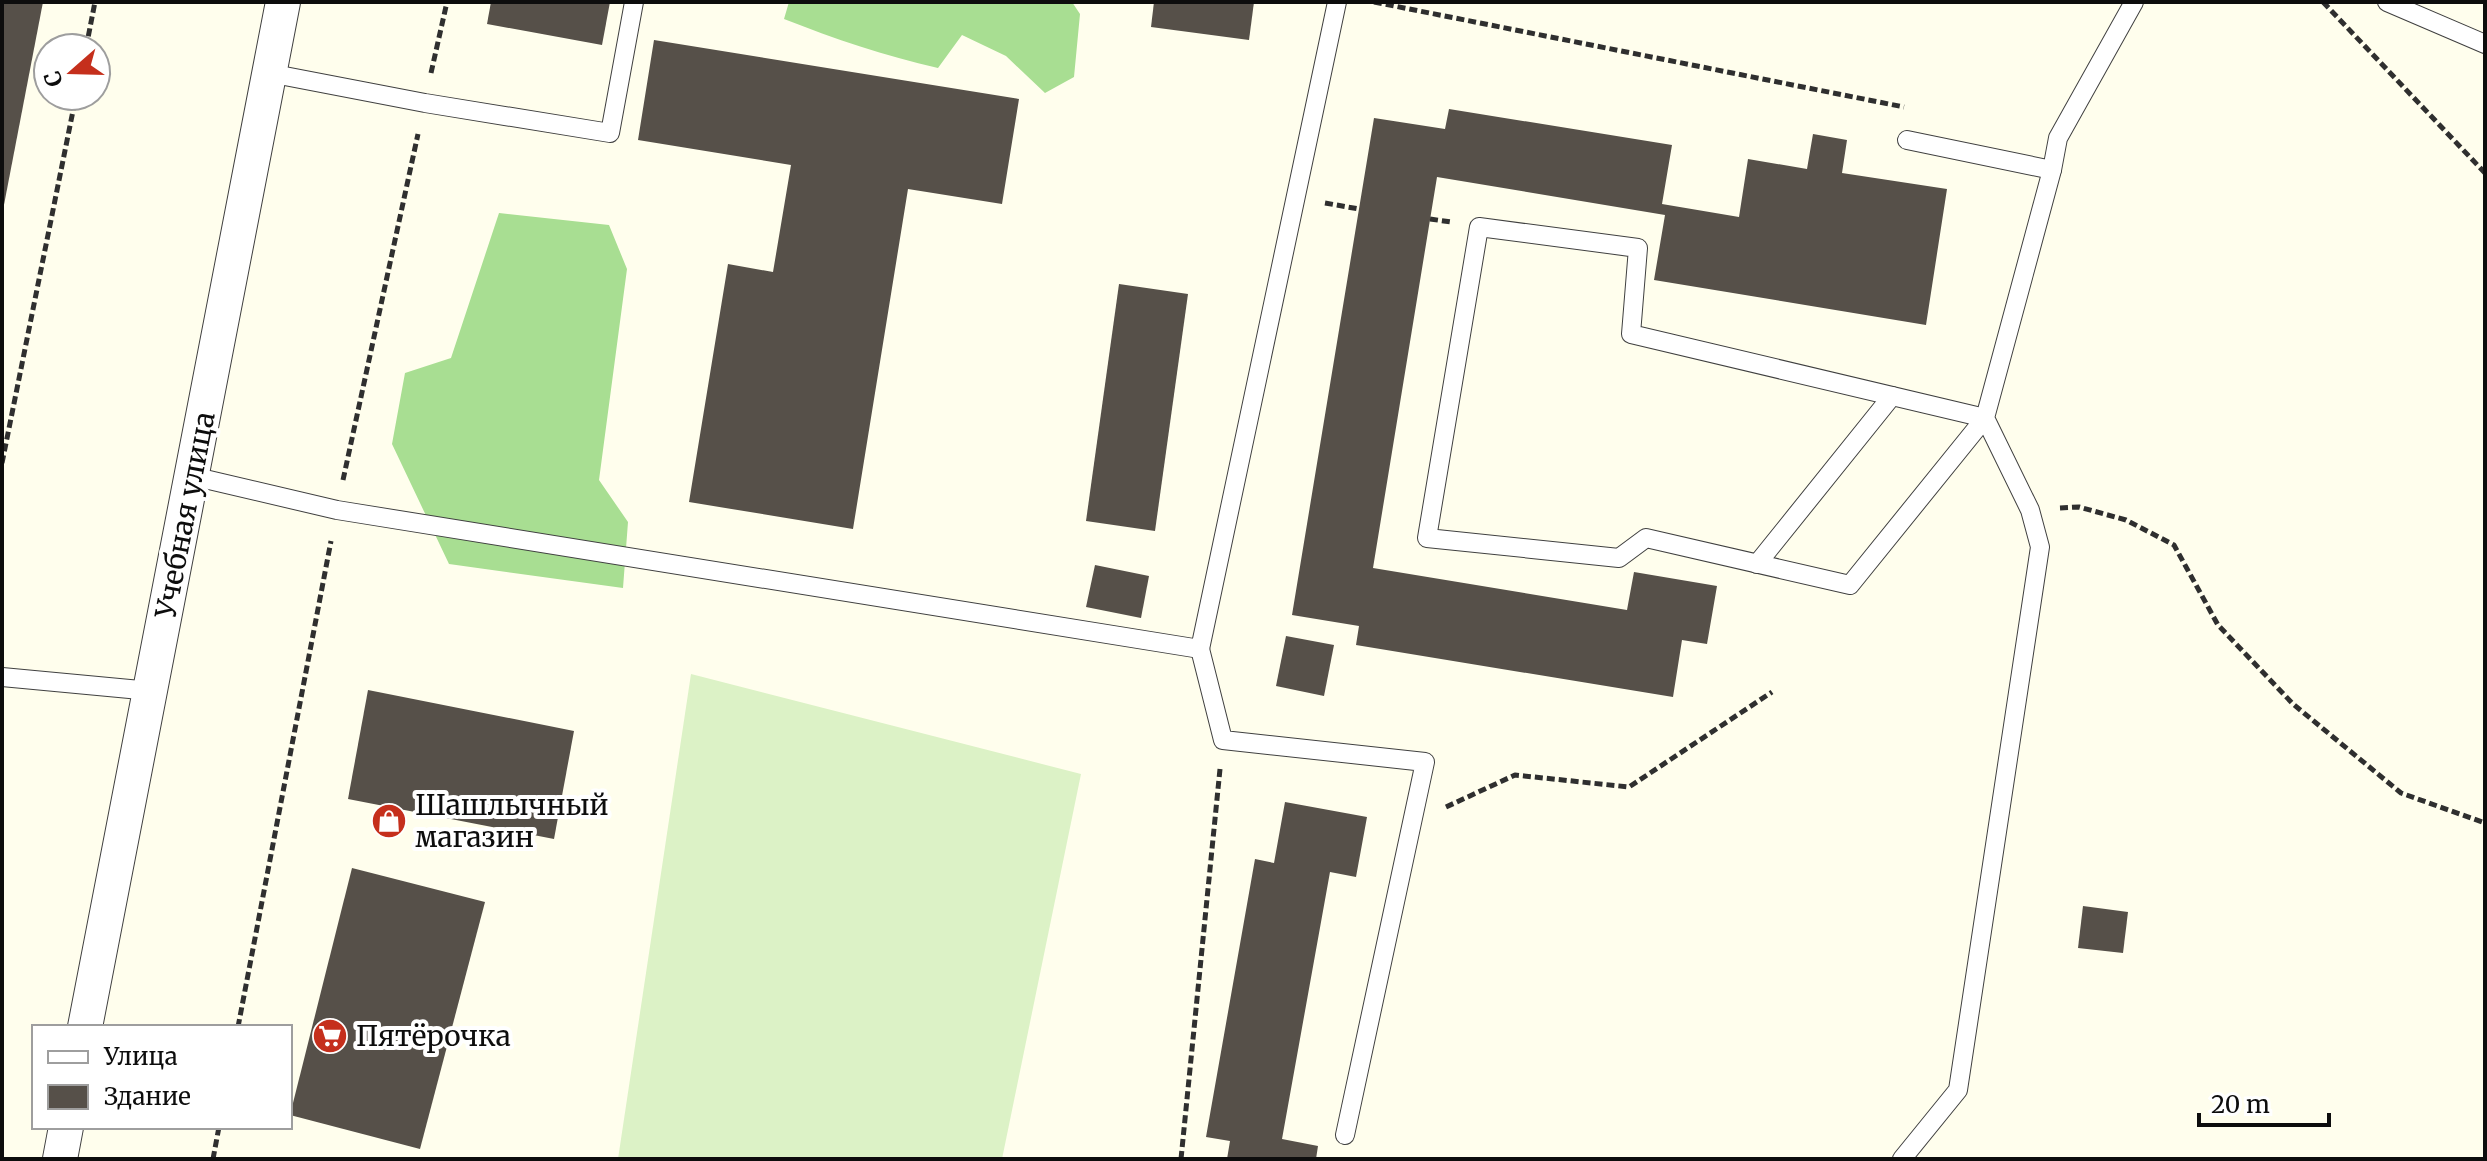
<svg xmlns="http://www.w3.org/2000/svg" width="2487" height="1161" font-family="Merriweather,serif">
<rect width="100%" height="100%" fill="#fffeed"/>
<!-- forest -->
<g fill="#a8de92">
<path d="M 789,2 L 1072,2 L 1080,14 L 1074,77 L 1045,93 L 1006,56 L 962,35 L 938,68 C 885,56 835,39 784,19 Z"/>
<polygon points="499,213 609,225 627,269 599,480 628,522 623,588 449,564 392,444 405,373 451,358"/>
</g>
<!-- pitch -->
<polygon fill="#dcf2c6" points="691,674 1081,774 1002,1159 618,1159"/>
<!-- building -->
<g fill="#565049">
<polygon points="2,2 43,2 3,210 2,210"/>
<polygon points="491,2 610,2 602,45 487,24"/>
<polygon points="1154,2 1254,2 1249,40 1151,27"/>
<polygon points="654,40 1019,99 1002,204 908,189 853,529 689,502 728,264 773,272 791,165 638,140"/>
<polygon points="1449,109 1672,145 1662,204 1739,217 1748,159 1807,169 1813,134 1847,140 1842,173 1947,189 1926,325 1654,280 1665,215 1437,177 1373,568 1627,610 1634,572 1717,586 1707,644 1682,640 1673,697 1356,645 1359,626 1292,615 1374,118 1445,129"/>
<polygon points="1119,284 1188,294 1155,531 1086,521"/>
<polygon points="1095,565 1149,576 1141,618 1086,607"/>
<polygon points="1286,636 1334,645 1324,696 1276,686"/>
<polygon points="368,690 574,731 554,839 348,799"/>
<polygon points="1285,802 1367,817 1356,877 1330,872 1282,1139 1318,1146 1316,1159 1227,1159 1230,1141 1206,1137 1255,859 1274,863"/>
<polygon points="352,868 485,902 420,1149 290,1115"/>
<polygon points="2083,906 2128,912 2123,953 2078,948"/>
</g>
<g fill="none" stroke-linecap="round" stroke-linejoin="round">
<!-- lane casing -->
<g stroke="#404040" stroke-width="20">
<g id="lane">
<polyline points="2387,2 2485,44"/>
<polyline points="269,73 425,103 610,133 634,2"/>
<polyline points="1907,140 2052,170"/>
<polygon points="1479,227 1638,248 1631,334 1985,418 1850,585 1646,538 1619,558 1427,538"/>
<polyline points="192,476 337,510 1200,649 1337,2"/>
<polyline points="1757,564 1892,396"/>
<polyline points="1200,649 1223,740 1425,762 1345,1135"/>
<polyline points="2,677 151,691"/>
<polyline points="1902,1159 1958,1090 2040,547 2030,510 1985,418 2052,170 2058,138 2134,2"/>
</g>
</g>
<!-- street casing -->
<g stroke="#404040" stroke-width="36">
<g id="street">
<polyline points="85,1027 283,2"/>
<polyline points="60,1159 66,1127"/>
</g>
</g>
<!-- path -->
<g stroke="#2f2f2f" stroke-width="5" stroke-dasharray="8 4" stroke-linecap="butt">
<polyline points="1374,2 1904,107"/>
<polyline points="2323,2 2485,173"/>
<polyline points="86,48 95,2"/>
<polyline points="431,73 447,2"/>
<polyline points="1325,203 1359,209"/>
<polyline points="1430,219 1451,222"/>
<polyline points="2,463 76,96"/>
<polyline points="343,480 418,134"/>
<polyline points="2060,508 2079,507 2126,520 2174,545 2218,625 2293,704 2401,793 2485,823"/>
<polyline points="1446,807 1515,775 1629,787 1772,692"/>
<polyline points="238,1027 331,541"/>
<polyline points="213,1159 219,1127"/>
<polyline points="1181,1159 1220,769"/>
</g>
<!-- lane -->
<use href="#lane" stroke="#fff" stroke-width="18"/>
<!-- street -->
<use href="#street" stroke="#fff" stroke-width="34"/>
</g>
<!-- icons -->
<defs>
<g id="shop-disc" transform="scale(1.8)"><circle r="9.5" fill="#c52f1c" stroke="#fff"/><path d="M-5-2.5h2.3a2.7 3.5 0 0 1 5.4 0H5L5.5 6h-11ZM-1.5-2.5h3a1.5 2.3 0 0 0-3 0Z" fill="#fff"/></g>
<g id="supermarket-disc" transform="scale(1.8)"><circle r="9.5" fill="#c52f1c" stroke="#fff"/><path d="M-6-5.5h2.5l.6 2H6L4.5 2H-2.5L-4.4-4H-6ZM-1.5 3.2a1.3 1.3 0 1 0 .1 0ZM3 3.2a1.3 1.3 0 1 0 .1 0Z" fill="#fff"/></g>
</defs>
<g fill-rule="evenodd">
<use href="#shop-disc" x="389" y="821"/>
<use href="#supermarket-disc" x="330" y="1036"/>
</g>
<g text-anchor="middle" stroke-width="8" stroke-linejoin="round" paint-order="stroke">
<!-- street labels -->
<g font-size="28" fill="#0d0d0d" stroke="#fff">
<text transform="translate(185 515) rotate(-79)" y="10">Учебная улица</text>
</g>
<!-- poi labels -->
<g font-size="28" fill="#0d0d0d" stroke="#fff" text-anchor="start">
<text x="415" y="815">Шашлычный<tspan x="415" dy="32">магазин</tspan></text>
<text x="356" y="1046">Пятёрочка</text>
</g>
</g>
<!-- border -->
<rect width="2487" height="1161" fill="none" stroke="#0d0d0d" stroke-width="8"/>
<!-- legend -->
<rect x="32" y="1025" width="260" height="104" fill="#ffffff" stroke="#9e9e9e" stroke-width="2"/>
<rect x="48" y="1051" width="40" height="12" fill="#ffffff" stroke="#9e9e9e" stroke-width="2"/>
<text x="104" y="1065" font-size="24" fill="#0d0d0d">Улица</text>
<rect x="48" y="1085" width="40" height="24" fill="#565049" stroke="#9e9e9e" stroke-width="2"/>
<text x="104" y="1105" font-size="24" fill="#0d0d0d">Здание</text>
<!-- north arrow -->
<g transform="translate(72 72) rotate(250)"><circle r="38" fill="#ffffff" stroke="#9e9e9e" stroke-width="2"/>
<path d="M0-6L14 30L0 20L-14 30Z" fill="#c52f1c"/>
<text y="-12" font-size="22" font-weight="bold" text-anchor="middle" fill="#0d0d0d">С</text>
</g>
<!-- scale -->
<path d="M2199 1113v12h130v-12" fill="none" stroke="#0d0d0d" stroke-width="4"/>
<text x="2211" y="1113" font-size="24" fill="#0d0d0d" stroke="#ffffff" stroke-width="6" paint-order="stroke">20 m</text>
</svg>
